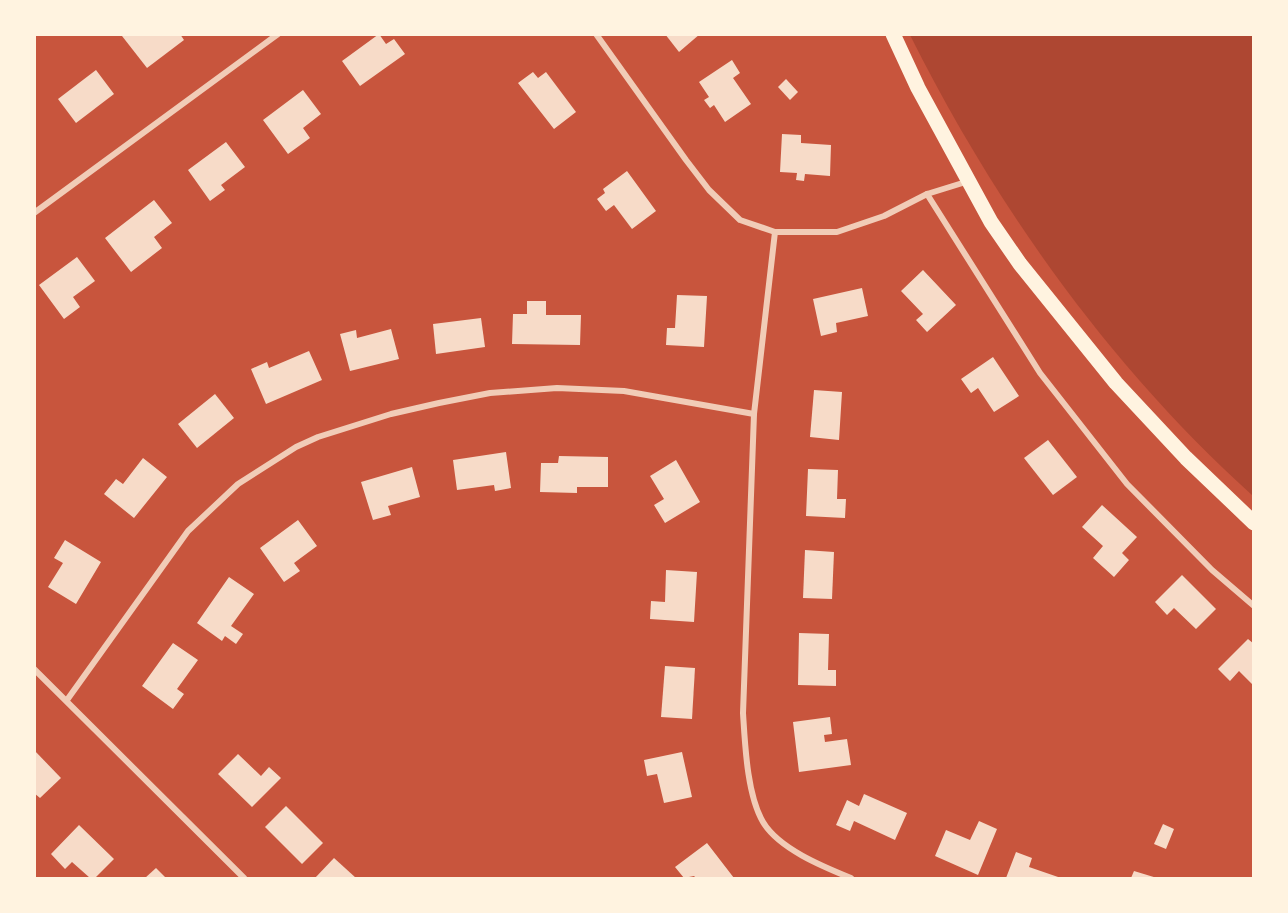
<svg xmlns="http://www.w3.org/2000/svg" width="1288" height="913" font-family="'Alegreya Sans',sans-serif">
<rect width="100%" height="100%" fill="#c8553d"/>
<!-- green -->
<path fill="#ae4732" d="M 910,35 L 1253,35 L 1253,496 C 1110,367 996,207 910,35 Z"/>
<!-- building -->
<g fill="#f7dbc8">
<polygon points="125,34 180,34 184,40 147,68 122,36"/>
<polygon points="379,34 386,44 394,39 405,54 360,86 342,61"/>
<polygon points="665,34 700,34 679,52"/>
<polygon points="732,60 740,73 733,78 751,104 725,122 714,105 710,108 704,100 709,97 699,82"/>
<polygon points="96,70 114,94 76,123 58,99"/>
<polygon points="533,72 538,78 546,72 576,112 554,129 518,83"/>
<polygon points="786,79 798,92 790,100 778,87"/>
<polygon points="303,90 321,114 303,128 310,138 288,154 263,120"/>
<polygon points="782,134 801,135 801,143 831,145 830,176 805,174 804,181 796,180 797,173 780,172"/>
<polygon points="226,142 245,167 221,185 225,190 210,201 188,170"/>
<polygon points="627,171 656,211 632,229 614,205 606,211 597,199 605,193 603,189"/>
<polygon points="154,200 172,223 154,237 162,248 131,272 105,238"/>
<polygon points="77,257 95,281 73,297 80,307 64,319 39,285"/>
<polygon points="923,270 956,305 927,332 916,320 923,314 901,291"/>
<polygon points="862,288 868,316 836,323 837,332 821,336 813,299"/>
<polygon points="677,295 707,296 704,347 666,345 667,328 675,328"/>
<polygon points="527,301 546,301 546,315 581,315 580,345 512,344 513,314 527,314"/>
<polygon points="481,318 485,347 436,354 433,324"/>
<polygon points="391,329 399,359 350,371 340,334 356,330 357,338"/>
<polygon points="309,351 322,380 266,404 251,369 267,362 269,368"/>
<polygon points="993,357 1019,396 994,412 978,388 971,393 961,379"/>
<polygon points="814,390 842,392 839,440 810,437"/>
<polygon points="215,394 234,418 197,448 178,424"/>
<polygon points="1048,440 1077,477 1053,495 1024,458"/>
<polygon points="506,452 511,488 495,491 494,485 457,490 453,460"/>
<polygon points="559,456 608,457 608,487 577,487 577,493 540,492 541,463 558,463"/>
<polygon points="143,458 167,477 134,518 104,494 116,479 123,484"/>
<polygon points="676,460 700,502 665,523 654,505 664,499 650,476"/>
<polygon points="412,467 420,497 388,506 391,515 373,520 361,482"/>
<polygon points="808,469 838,470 837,499 846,499 845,518 806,516"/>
<polygon points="1102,505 1137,537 1122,553 1129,560 1114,577 1093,558 1103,546 1082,527"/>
<polygon points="298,520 317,546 294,563 300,571 284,582 260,548"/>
<polygon points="65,540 101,562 76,604 48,587 63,563 54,558"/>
<polygon points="805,550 834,552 832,599 803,598"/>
<polygon points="666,570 697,572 694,622 650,619 651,601 665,602"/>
<polygon points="1182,575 1216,609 1196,629 1174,608 1167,615 1155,602"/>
<polygon points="229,577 254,594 231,626 243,634 236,644 225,636 222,641 197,623"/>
<polygon points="799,633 829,634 828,670 836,670 836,686 798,685"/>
<polygon points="1248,639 1254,644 1254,686 1239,671 1230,681 1218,669"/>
<polygon points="173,643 198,660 177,689 184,694 173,709 142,686"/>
<polygon points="665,666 695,668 692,719 661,717"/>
<polygon points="830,717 832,734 824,735 825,742 847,739 851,765 799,772 793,722"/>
<polygon points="34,750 61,778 40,798 34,793"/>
<polygon points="682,752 692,797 664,803 657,774 647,776 644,760"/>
<polygon points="238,754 261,776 269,767 281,778 252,807 218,774"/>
<polygon points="864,794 907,813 895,840 854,821 850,831 836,825 847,800 859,806"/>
<polygon points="286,806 323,843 302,864 265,827"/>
<polygon points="979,821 997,829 978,875 935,856 946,830 970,840"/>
<polygon points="1163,824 1174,829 1166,849 1154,844"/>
<polygon points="79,825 114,859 95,878 90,878 72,862 65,869 51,854"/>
<polygon points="707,843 734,878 696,878 694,876 684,878 675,867"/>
<polygon points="1016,852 1032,858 1029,867 1061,878 1006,878"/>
<polygon points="334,858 356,878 315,878"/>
<polygon points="156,868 166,878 145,878"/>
<polygon points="1134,871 1157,878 1131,878"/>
</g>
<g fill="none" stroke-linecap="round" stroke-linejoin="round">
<!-- minor -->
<g stroke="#f1ccb7" stroke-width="6">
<polyline points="596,34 686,160 709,190 740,220 775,232 837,232 884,216 927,194 969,181"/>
<polyline points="927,194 1040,373 1127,484 1212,570 1254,606"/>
<polyline points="34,213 278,34"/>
<path d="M 775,232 L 754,414 L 743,713 C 745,744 747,795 763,822 C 779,849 824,867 851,878"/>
<polyline points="34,669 244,878"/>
<polyline points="67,700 188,531 238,484 296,447 318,437 391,414 439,403 490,393 557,388 624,391 754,414"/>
</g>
<!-- primary -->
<polyline stroke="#fff3e0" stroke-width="15" points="893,34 918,88 991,222 1020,264 1116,383 1186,458 1254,523"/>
</g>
<!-- border -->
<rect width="1288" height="913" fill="none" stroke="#fff3e0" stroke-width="72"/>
</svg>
